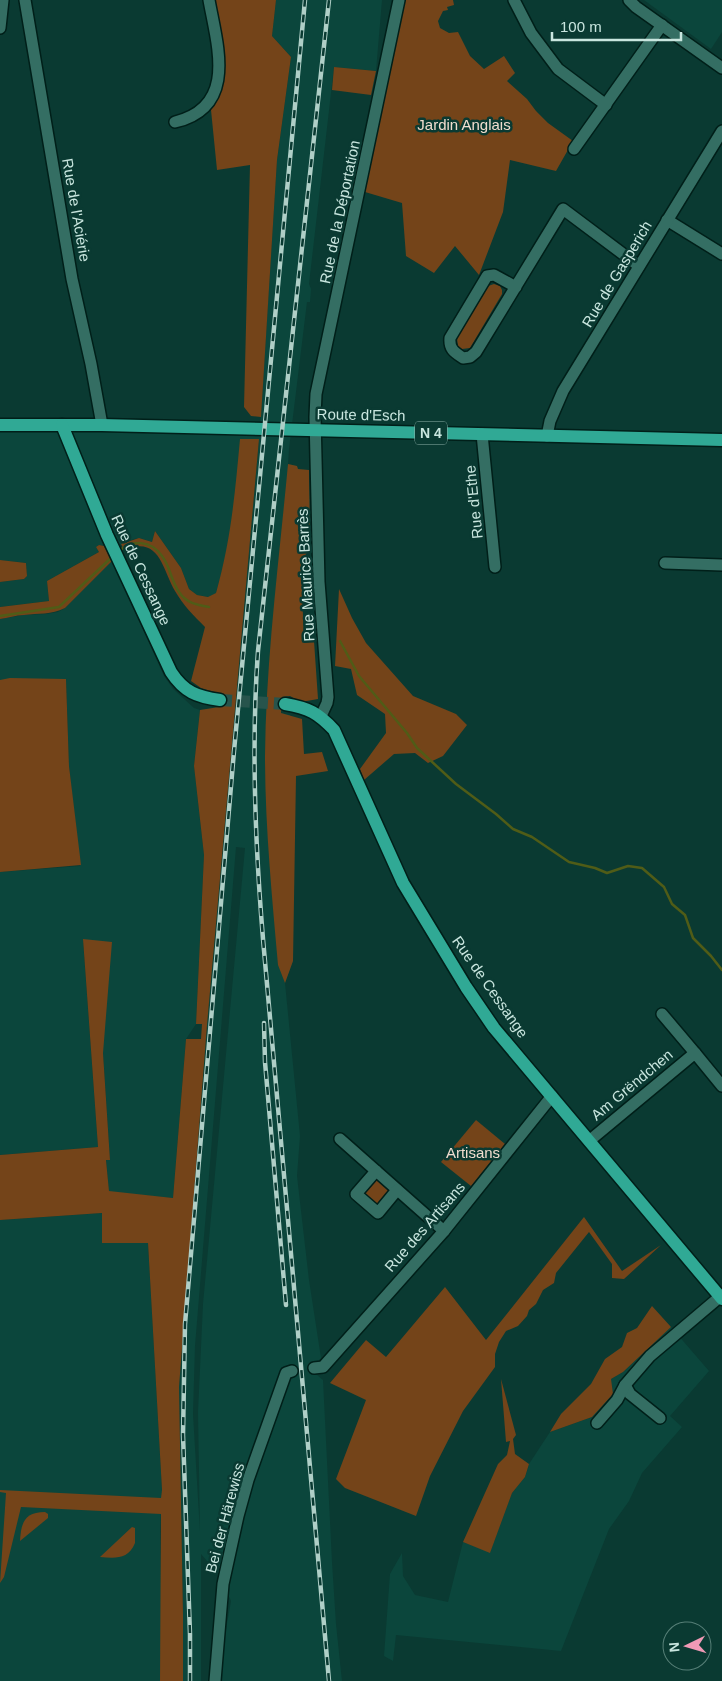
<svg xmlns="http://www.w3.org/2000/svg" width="722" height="1681" font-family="Helvetica,sans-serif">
<rect width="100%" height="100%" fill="#0a3a32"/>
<!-- built -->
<g fill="#0b463c" fill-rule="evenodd">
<path d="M 276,0 L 382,0 L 376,71 L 334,67 L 309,284 L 311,289 L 310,302 L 307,302 L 289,449 L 288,464 L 297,466 L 290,696 L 281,697 L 281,713 L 290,715 L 293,961 L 285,983 L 300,1136 L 297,1176 L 309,1280 L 321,1358 L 312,1367 L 312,1371 L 323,1380 L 332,1562 L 336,1624 L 342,1681 L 221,1681 L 224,1641 L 231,1601 L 220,1576 L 201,1554 L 201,1681 L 183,1681 L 183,1614 L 179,1387 L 207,1025 L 259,440 L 233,516 L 225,561 L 216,593 L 209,597 L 197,595 L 189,589 L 181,568 L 155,531 L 152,542 L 139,538 L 134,539 L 121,544 L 109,555 L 104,546 L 99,545 L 96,547 L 99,552 L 47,581 L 49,601 L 0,607 L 0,582 L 24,579 L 27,576 L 26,563 L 0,560 L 0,425 L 260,429 L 277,160 L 291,57 L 272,36 ZM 236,847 L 245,848 L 203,1304 L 198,1412 L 200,1532 L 193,1414 L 195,1346 Z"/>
<polygon points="644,0 722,0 722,32 711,49"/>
<polygon points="112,561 164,676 173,689 194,708 200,710 194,766 204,855 196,1024 186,1039 173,1198 109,1192 106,1159 110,1159 103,1053 83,940 98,1147 0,1155 0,872 80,866 69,766 66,679 0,680 0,619 23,615 46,614 58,612 65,608"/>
<polygon points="102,1213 148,1243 162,1490 160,1531 162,1636 160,1681 0,1681 0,1220"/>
<polygon points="671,1327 709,1371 670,1416 682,1427 642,1473 629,1501 609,1529 561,1651 396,1635 393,1661 384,1656 390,1574 402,1553 403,1576 415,1595 448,1602 463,1542 490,1552 512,1493 525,1477 529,1464 550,1432 592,1417 611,1379 623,1372"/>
</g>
<!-- green -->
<g fill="#744419">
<polygon points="209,0 276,0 272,36 291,57 277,160 261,417 251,416 244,407 250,165 217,170 210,100 218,84"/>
<polygon points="405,0 453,0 454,5 447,7 448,10 443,11 438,21 440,28 449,33 458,32 470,56 484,69 504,56 515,73 507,81 527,99 536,111 548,123 573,141 556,171 510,160 503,212 479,275 455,246 434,273 406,256 402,203 365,192"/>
<polygon points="334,67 376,71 371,95 332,90"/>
<polygon points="494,284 500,286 502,290 502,294 470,348 462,349 458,346 457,338 488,286"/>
<path d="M 240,439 L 259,439 L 207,1025 L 179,1387 L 183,1614 L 183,1681 L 160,1681 L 161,1514 L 21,1507 L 4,1577 L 0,1583 L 6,1493 L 0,1492 L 0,1490 L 161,1498 L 162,1490 L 148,1243 L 102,1243 L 102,1213 L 0,1220 L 0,1155 L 98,1147 L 83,939 L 112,942 L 103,1053 L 110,1160 L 106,1160 L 109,1191 L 173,1198 L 186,1039 L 201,1039 L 202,1024 L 196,1024 L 204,855 L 194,766 L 200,710 L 219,707 L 221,694 L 201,688 L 191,681 L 205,627 C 194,616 183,605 175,591 C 162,569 160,535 124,550 L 121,544 L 139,538 L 152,542 L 155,531 L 181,568 L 189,589 L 197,595 L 208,597 L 216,593 C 231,540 235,493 240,439 Z"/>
<path d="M 288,464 L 297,466 L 298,469 L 309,470 L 310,547 L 301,563 L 304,643 L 314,641 L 318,699 L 301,702 L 290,696 L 282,697 L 281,713 L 302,719 L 304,754 L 322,752 L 328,771 L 296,776 L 293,961 L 285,983 L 278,965 C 272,896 265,826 265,756 C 266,659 279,561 288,464 Z"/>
<path d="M 99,545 L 104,546 L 112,561 L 65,608 C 51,615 39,613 24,615 C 16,615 8,618 0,619 L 0,607 L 49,601 L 47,581 L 99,552 L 96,547 Z"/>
<polygon points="0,560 26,563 27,576 24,579 0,582"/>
<polygon points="339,589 352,618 366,643 413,696 456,714 467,725 443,756 428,763 415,753 394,754 364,780 360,769 386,733 385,714 357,695 351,669 335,666"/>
<polygon points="10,678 66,679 69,766 81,865 0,872 0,680"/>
<polygon points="476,1120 505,1144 471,1186 441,1162"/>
<polygon points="376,1178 390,1189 381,1205 376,1205 365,1193 365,1189"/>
<polygon points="584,1217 622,1271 661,1245 624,1279 612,1278 612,1264 589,1232 556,1273 554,1283 543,1290 536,1304 529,1310 527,1316 518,1326 506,1331 499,1342 495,1354 495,1367 463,1411 430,1476 416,1516 345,1488 336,1479 366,1400 330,1383 366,1340 386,1357 445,1287 486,1340"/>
<polygon points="652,1306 671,1327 623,1372 611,1379 613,1394 592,1417 550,1432 561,1414 591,1384 605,1359 622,1347 627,1333 637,1328"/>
<polygon points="501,1379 516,1435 513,1439 515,1454 529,1464 525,1477 512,1493 490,1553 463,1542 498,1464 507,1455 510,1441 506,1442"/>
<path d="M 45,1512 L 48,1514 L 48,1518 L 20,1541 C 21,1522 25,1512 45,1512 Z"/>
<path d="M 132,1527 L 135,1528 L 135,1543 C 128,1560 115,1558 100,1557 Z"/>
</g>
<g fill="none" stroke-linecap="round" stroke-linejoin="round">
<!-- stream -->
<g stroke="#505c17" stroke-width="2.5">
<path d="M 118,552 C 132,539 151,540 162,556 C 170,566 171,581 179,592 C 186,603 197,605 209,607"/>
<polyline points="0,616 59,607 112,557"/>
<polyline points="340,641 359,676 407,733 417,748 456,784 496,814 513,829 532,837 569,862 595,868 607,873 628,866 642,868 664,887 672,904 685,915 693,938 711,956 722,970"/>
</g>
<!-- major-tunnel -->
<polyline stroke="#27544c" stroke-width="12" stroke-dasharray="12 6" stroke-linecap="butt" points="220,700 285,704"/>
<!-- minor casing -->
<g stroke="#001f19" stroke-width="14">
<g id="minor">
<polyline points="25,0 72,279 91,364 102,425"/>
<polyline points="514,0 531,33 558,69 606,105"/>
<polyline points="629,0 636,7 722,68"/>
<polyline points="0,28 3,0"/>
<path d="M 175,122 C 238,107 217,45 209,0"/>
<polyline points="574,149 662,25"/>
<polyline points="667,220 722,254"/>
<path d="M 516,287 L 494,275 L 487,276 L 450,338 C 449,349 454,352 463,358 L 470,357 L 476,352 L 563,209 L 639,266"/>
<polyline points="482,434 495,567"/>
<polyline points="547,436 550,421 563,391 722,131"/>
<polyline points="665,563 722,565"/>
<polyline points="321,716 327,703 328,697 319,582 315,417 316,394 399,0"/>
<polyline points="662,1014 695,1053"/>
<polyline points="340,1139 444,1231"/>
<polyline points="589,1141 695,1053 722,1086"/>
<polyline points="376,1171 356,1194 378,1213 397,1190"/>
<polyline points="314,1368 323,1367 444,1231 552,1096"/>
<polyline points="625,1385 630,1394 660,1418"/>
<polyline points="597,1423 617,1400 625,1385 650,1356 722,1295"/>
<polyline points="215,1681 223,1584 238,1516 248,1480 286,1373 292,1371"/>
</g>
</g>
<!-- major casing -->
<g stroke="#001f19" stroke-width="15">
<g id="major">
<polyline points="0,425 102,425 722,440"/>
<path d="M 62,425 L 107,535 L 171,672 C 184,692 197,697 220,700"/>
<path d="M 285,704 C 309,708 318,713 334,730 L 403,883 L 466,987 L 494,1028 L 722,1299"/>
</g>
</g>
<!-- minor -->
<use href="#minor" stroke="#346e63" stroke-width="11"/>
<!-- major -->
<use href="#major" stroke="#30a995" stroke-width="12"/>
<!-- rail casing -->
<g stroke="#afcfc7" stroke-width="4.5">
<g id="rail">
<polyline points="264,1023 265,1062 286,1305"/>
<polyline points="190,1681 190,1634 183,1435 185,1324 234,751 305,0"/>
<path d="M 329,1681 L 263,939 C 255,843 251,747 258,651 L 329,0"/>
</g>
</g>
<!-- rail -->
<use href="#rail" stroke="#0a3a32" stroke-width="2.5" stroke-dasharray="8" stroke-linecap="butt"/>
</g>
<g text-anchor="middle" stroke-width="5" stroke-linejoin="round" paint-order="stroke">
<!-- shield labels -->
<rect fill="#0a3a32" stroke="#90b2ab" stroke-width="1" x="415" y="421.5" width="32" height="23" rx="4"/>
<g font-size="14" font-weight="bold" fill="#c9e6df">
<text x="431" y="438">N 4</text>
</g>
<!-- park labels -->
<g font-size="15" fill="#f1ddcf" stroke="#0a3a32">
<text x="464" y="130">Jardin Anglais</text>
<text x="473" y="1158">Artisans</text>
</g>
<!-- street labels -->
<g font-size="15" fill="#c9e6df" stroke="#0a3a32">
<text transform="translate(76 210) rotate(80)" y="5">Rue de l'Aciérie</text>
<text transform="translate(340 212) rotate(-78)" y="5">Rue de la Déportation</text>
<text transform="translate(617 274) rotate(-59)" y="5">Rue de Gasperich</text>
<text transform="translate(361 415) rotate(1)" y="5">Route d'Esch</text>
<text transform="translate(474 502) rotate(-96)" y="5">Rue d'Ethe</text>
<text transform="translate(141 570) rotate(65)" y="5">Rue de Cessange</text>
<text transform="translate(306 575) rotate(-93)" y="5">Rue Maurice Barrès</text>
<text transform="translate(490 987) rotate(55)" y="5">Rue de Cessange</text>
<text transform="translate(632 1085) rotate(-40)" y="5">Am Grëndchen</text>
<text transform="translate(425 1227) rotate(-49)" y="5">Rue des Artisans</text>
<text transform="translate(225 1518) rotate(-75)" y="5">Bei der Härewiss</text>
</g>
</g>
<!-- north arrow -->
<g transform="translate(687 1646) rotate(265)"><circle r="24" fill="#0a3a32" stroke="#567f77"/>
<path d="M0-4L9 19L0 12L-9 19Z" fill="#f09ab6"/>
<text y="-8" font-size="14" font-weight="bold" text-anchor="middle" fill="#c9e6df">N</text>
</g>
<!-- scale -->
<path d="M552 32v8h129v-8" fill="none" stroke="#c9e6df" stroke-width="2.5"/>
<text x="560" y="32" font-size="15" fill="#c9e6df" stroke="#0a3a32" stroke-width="4" paint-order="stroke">100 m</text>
</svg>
